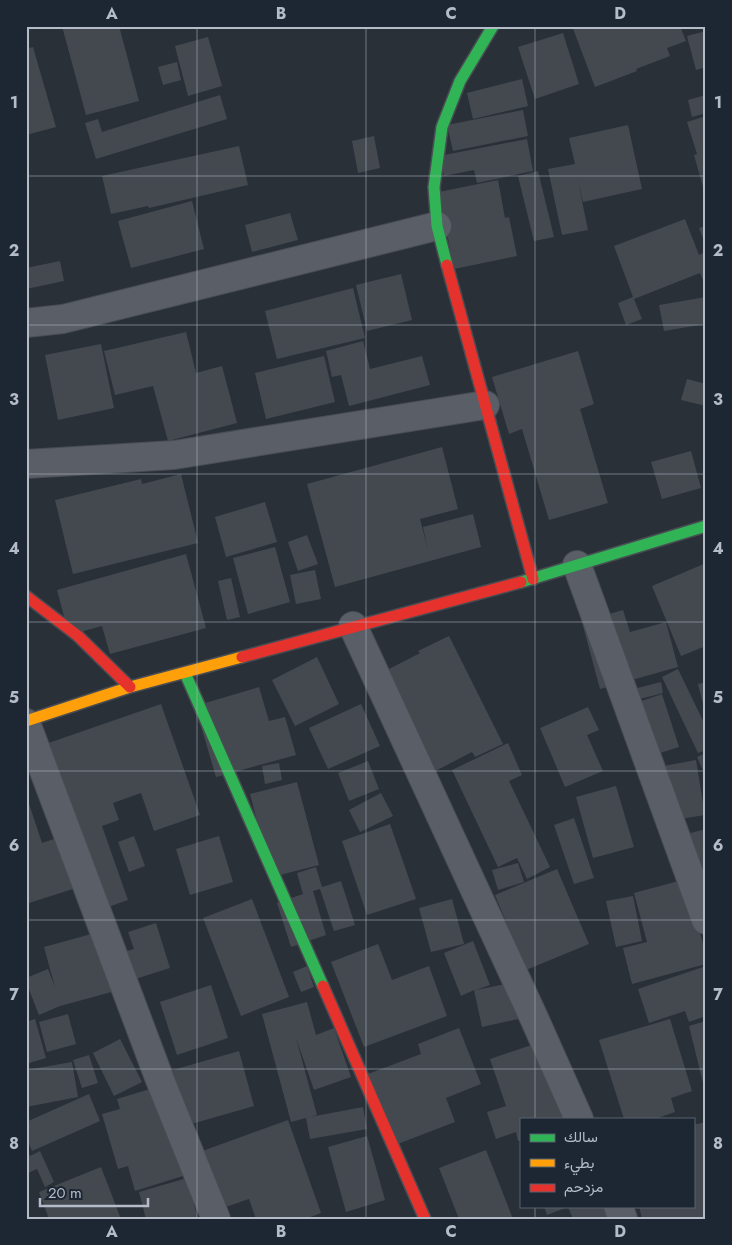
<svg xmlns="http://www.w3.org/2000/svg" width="732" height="1245" font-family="Jost,Vazirmatn,sans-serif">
<rect width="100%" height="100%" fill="#2a3038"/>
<!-- building -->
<g fill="#444950">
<polygon points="62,26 119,26 139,101 86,115"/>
<polygon points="572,26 680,26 686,41 667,48 670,56 636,69 637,71 595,87"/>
<polygon points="706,31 706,67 696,70 687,36"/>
<polygon points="563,33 579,84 535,99 518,47"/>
<polygon points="208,37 222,86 188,96 175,46"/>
<polygon points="33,47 56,127 26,135 26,49"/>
<polygon points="177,62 181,80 163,85 158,67"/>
<polygon points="522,79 528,106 473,119 467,93"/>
<polygon points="220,95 227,119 96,159 85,123 98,119 102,132"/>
<polygon points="706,95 706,113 692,117 688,100"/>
<polygon points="523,110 528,136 453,151 447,125"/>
<polygon points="706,116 706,194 705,194 694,155 697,154 687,122"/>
<polygon points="628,125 642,189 583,202 578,181 588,230 562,235 548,169 575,164 569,138"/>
<polygon points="374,136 380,168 358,173 352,141"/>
<polygon points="527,139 533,171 477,183 474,170 444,176 439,156"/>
<polygon points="239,146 248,185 149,208 148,206 111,214 102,176"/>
<polygon points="538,171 554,237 534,241 518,176"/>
<polygon points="498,180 505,218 509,217 517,256 454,269 439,192"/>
<polygon points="192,201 204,249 131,268 118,221"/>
<polygon points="290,213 298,240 252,252 245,225"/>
<polygon points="685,219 699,255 706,252 706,287 700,273 634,299 642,319 626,325 618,303 633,297 614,246"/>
<polygon points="706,226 706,246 699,228"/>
<polygon points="60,261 64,281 26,289 26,268"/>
<polygon points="401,274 412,320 367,331 356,285"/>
<polygon points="353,288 365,338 277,359 265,311"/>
<polygon points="706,297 706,324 664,331 659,305"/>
<polygon points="186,332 196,373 222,366 237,423 168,441 153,386 115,395 104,351"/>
<polygon points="363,341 370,369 422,356 430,385 349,406 341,375 332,377 326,351"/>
<polygon points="101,344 114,408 58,420 45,355"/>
<polygon points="578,351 594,404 580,409 608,503 549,520 522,429 509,434 492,377"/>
<polygon points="324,356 335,402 266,419 255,373"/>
<polygon points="687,379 706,384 706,406 681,400"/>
<polygon points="442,447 458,509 420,519 428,550 423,527 473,514 481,547 335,587 307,484"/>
<polygon points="691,451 701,488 662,499 651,462"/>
<polygon points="181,474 198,543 73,574 55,500 141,479 142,484"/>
<polygon points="265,502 277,542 226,557 215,517"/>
<polygon points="307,535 318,564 298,571 288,542"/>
<polygon points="275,547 290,602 248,614 233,558"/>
<polygon points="186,554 206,628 110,654 102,626 69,635 57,590"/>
<polygon points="706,563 706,646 681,656 652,586"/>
<polygon points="315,570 321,599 296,604 290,575"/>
<polygon points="231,578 240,617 227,620 218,581"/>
<polygon points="623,610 630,632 666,622 678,667 600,689 582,622"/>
<polygon points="449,636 503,744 475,757 472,752 420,779 370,679 420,653 418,651"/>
<polygon points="317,657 339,704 295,726 272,680"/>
<polygon points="678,669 706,727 706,750 698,753 662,677"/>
<polygon points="661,682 663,693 621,704 618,693"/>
<polygon points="706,682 706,711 705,712 698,684"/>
<polygon points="259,687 269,721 285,717 296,755 216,777 195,706"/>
<polygon points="662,694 679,747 635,761 618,709"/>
<polygon points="161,704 200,815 154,831 141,793 113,803 119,820 102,826 128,900 94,912 37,747"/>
<polygon points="361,704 380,746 328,769 309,728"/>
<polygon points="588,707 599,730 587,735 603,771 565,787 540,728"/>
<polygon points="508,743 522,775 509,781 550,867 527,879 517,858 498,867 452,770"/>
<polygon points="706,753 706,777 697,757"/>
<polygon points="696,760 705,815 656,823 647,769"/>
<polygon points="368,761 379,789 349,801 338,773"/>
<polygon points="279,763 282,780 265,784 262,766"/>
<polygon points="297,782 319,865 272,877 250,794"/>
<polygon points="616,786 634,847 593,858 576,797"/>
<polygon points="381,793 393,816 360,832 349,810"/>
<polygon points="27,798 42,843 60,837 76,888 26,904"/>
<polygon points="574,818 594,878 574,884 554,825"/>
<polygon points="390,824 416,899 367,915 342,841"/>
<polygon points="706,829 706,891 675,837"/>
<polygon points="134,836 145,866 129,872 118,842"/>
<polygon points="219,836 233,882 190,895 176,849"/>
<polygon points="518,863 524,882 498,890 492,870"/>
<polygon points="316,867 322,887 341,881 355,925 334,931 320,889 313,891 326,935 291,947 277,903 303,894 297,873"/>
<polygon points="557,869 589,944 526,970 495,895"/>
<polygon points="686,879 706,955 706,964 632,984 623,948 647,942 634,893"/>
<polygon points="633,896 642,941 616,947 606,901"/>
<polygon points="252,899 289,997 241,1016 203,918"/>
<polygon points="452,899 464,944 431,952 419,908"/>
<polygon points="156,923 170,968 129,981 120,953 134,949 128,932"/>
<polygon points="102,931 119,990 60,1006 39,1015 26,982 26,978 48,969 55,987 44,947"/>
<polygon points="473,941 490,985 476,990 519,981 527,1017 482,1027 474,990 461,996 444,953"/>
<polygon points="378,944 392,980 429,966 447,1016 364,1047 331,962"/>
<polygon points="307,966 314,987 301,992 293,972"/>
<polygon points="706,966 706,1016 689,1022 685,1011 649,1023 638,989"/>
<polygon points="211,985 228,1038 177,1055 160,1002"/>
<polygon points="307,1002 316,1035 334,1028 351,1077 314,1090 296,1038 317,1115 310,1117 363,1107 367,1129 310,1139 306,1118 291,1122 262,1014"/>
<polygon points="68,1014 76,1044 47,1052 39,1022"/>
<polygon points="35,1019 46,1058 26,1064 26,1022"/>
<polygon points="670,1019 692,1091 671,1098 675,1112 655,1119 624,1119 599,1040"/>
<polygon points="706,1021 706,1091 705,1091 689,1026"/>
<polygon points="459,1028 481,1084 446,1098 455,1122 395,1145 368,1074 421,1054 418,1044"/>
<polygon points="120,1039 142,1082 114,1096 93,1053"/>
<polygon points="540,1042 566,1119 521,1119 521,1140 518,1141 516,1132 496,1139 487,1112 506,1106 490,1059"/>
<polygon points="239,1051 254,1106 181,1127 166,1072"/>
<polygon points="89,1055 98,1083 82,1088 73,1060"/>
<polygon points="72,1062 78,1097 26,1107 26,1070"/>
<polygon points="160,1086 186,1175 135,1191 128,1166 118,1169 102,1114 120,1109 117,1099"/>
<polygon points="89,1094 100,1121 32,1151 26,1137 26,1122"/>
<polygon points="288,1120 321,1213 305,1219 256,1219 249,1199 217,1210 197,1153"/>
<polygon points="706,1122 706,1219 642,1219 639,1206 693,1206 693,1125"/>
<polygon points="367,1136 385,1200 346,1212 328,1147"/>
<polygon points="26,1148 30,1156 40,1151 54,1182 45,1187 37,1169 26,1174"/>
<polygon points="486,1150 513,1219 459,1219 439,1168"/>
<polygon points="101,1167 121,1219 49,1219 39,1192"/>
<polygon points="187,1178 198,1219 146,1219 139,1192"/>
<polygon points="544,1206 605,1206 610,1219 573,1219 568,1207 547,1215"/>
</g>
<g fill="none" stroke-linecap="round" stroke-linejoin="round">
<!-- street casing -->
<g stroke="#484c53" stroke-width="30">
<g id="street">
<polyline points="26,323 63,319 437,226"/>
<polyline points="26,464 174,455 485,405"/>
<polyline points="577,565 706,920"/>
<polyline points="353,626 534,1018 579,1119"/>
<polyline points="26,723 160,1080 216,1219"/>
<polyline points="618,1206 623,1219"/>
</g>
</g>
<!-- fast casing -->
<g stroke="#484c53" stroke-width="14">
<g id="fast">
<polyline points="447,265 437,226 434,187 442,127 460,81 493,26"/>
<polyline points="521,582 706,526"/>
<polyline points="185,673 323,986"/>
</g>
</g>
<!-- slow casing -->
<g stroke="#484c53" stroke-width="14">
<polyline id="slow" points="26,721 130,687 242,657"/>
</g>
<!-- jam casing -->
<g stroke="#484c53" stroke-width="14">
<g id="jam">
<polyline points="447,265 533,579"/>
<polyline points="26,596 78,636 130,687"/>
<polyline points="242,657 521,582"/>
<polyline points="323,986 425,1219"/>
</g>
</g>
<!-- street -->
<use href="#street" stroke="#5a5e66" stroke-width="28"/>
<!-- fast -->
<use href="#fast" stroke="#30b455" stroke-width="11"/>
<!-- slow -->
<use href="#slow" stroke="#ff9f0a" stroke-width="11"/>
<!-- jam -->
<use href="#jam" stroke="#e5322d" stroke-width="11"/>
</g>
<!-- grid -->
<path fill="none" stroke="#b4bcc9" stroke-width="1" stroke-opacity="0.55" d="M 197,26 L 197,1219M 366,26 L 366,1219M 535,26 L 535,1119M 26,176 L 706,176M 26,325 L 706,325M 26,474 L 706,474M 26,622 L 706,622M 26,771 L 706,771M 26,920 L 706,920M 26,1069 L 706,1069M 535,1206 L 535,1219"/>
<!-- border -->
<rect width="732" height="1245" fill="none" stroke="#1d2633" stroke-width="55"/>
<!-- legend -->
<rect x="520" y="1118" width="175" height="90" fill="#1d2633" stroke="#59626f"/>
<rect x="530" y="1134" width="25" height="8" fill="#30b455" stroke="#59626f"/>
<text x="564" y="1142" font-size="15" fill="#b4bcc9">سالك</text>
<rect x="530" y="1159" width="25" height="8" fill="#ff9f0a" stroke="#59626f"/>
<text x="564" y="1168" font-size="15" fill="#b4bcc9">بطيء</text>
<rect x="530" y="1184" width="25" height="8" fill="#e5322d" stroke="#59626f"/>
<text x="564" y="1192" font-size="15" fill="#b4bcc9">مزدحم</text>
<!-- scale -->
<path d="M40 1198v8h108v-8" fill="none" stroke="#b4bcc9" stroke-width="2.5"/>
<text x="48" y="1198" font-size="15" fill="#b4bcc9" stroke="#1d2633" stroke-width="4" paint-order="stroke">20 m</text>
<rect x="28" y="28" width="676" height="1190" fill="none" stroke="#b4bcc9" stroke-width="2"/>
<g font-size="16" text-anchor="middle" font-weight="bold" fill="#b4bcc9">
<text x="112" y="19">A</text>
<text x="281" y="19">B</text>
<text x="451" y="19">C</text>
<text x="620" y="19">D</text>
<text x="14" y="108">1</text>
<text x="718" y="108">1</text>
<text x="14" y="256">2</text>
<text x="718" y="256">2</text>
<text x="14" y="405">3</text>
<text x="718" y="405">3</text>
<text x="14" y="554">4</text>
<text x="718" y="554">4</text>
<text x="14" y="703">5</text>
<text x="718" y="703">5</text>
<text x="14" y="851">6</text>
<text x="718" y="851">6</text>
<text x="14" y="1000">7</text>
<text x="718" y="1000">7</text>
<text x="14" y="1149">8</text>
<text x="718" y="1149">8</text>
<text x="112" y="1237">A</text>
<text x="281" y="1237">B</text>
<text x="451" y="1237">C</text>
<text x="620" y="1237">D</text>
</g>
</svg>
